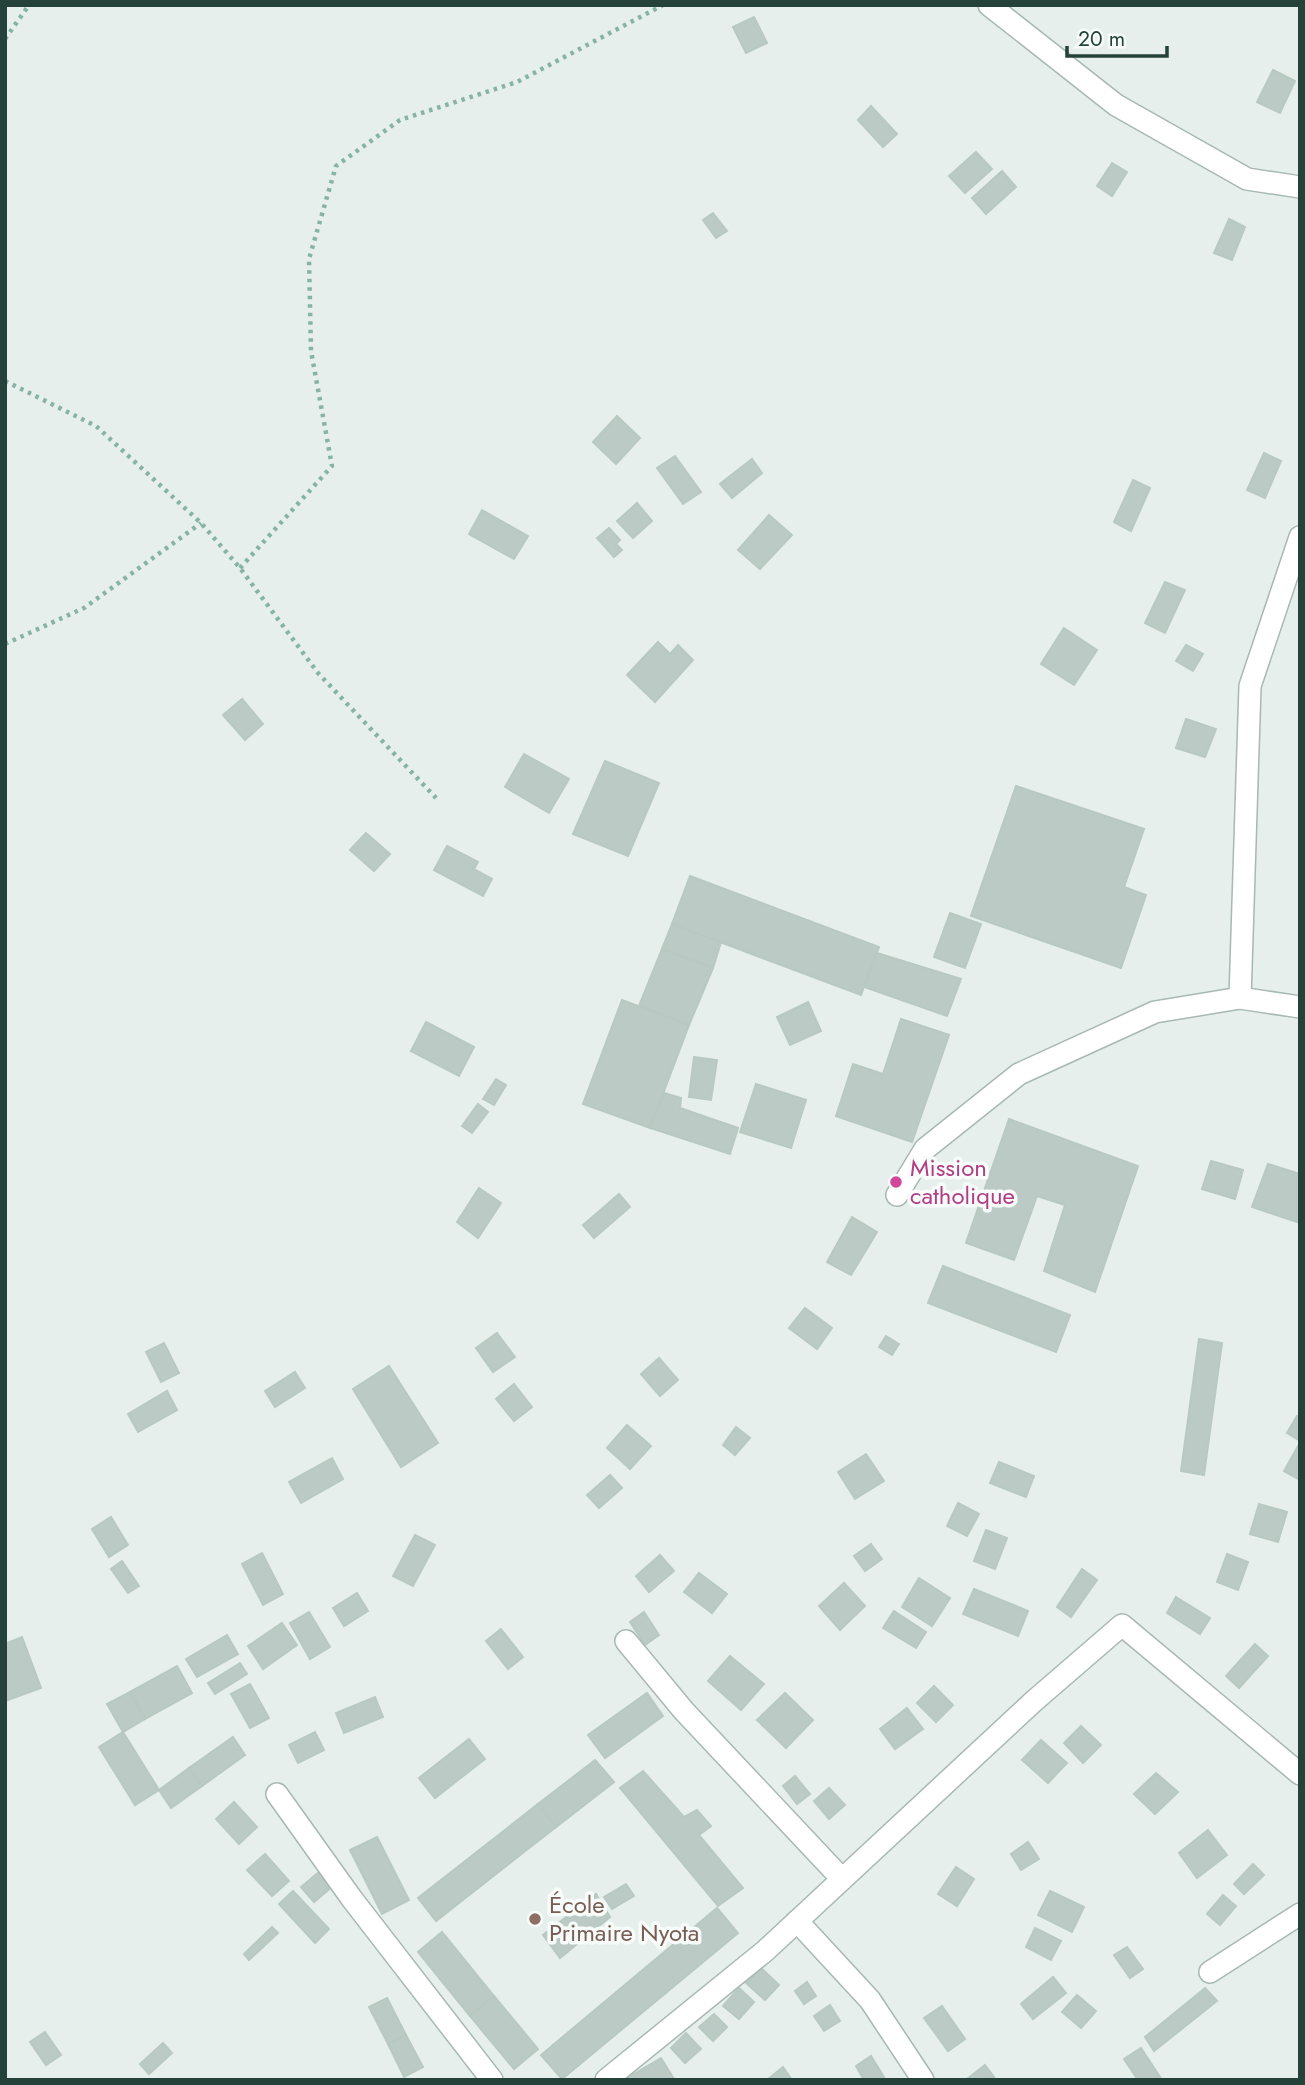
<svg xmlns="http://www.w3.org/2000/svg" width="1305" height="2085" font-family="Jost,sans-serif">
<rect width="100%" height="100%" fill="#e6efeb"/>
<!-- building -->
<g fill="#bbcac4" stroke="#b8c9c2" stroke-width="2">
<polygon points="754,17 767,43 746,53 733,27"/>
<polygon points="1273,70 1295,81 1280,113 1257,102"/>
<polygon points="871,106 897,134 883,147 858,120"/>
<polygon points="976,152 992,169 965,193 949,176"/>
<polygon points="1112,163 1127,172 1112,196 1097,186"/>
<polygon points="1002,171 1016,187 986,214 972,198"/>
<polygon points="713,213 727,231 716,238 703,220"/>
<polygon points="1229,219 1245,227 1232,260 1214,253"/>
<polygon points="617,416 640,438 616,464 593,442"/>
<polygon points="1264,453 1281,461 1265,498 1247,490"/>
<polygon points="675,456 701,492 683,504 657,468"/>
<polygon points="752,459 762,473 732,498 720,484"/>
<polygon points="1133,480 1150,488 1131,531 1114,522"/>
<polygon points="637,503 652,521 633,538 617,521"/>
<polygon points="482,510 528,536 514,559 469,534"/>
<polygon points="769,515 792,535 760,569 738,550"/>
<polygon points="609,528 620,540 616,544 622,550 614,557 597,538"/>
<polygon points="1165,582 1185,590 1165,633 1145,623"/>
<polygon points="1064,628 1097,650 1074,685 1041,664"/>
<polygon points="658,642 670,654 678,645 693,660 655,702 627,675"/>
<polygon points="1186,645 1203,654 1193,671 1176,661"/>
<polygon points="242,699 263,724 245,740 223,715"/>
<polygon points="1186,719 1216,729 1205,757 1176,748"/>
<polygon points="524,754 569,779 549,813 505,787"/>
<polygon points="605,761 659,783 628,856 573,834"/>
<polygon points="1016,786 1144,829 1124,887 1146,895 1121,968 971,916"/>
<polygon points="366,833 390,854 374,871 350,850"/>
<polygon points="447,846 478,862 474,869 492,879 483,896 434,870"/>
<polygon points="690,876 879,947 861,995 672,924"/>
<polygon points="950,913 981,924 965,968 934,957"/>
<polygon points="672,924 721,942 713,968 662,949"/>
<polygon points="662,949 713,968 689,1025 639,1006"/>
<polygon points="877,953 961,979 947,1016 864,987"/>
<polygon points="622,1000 689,1025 650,1128 583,1104"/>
<polygon points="808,1002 821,1031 790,1045 777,1017"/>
<polygon points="901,1019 949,1035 912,1142 836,1116 853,1064 883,1074"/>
<polygon points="426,1022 474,1047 459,1076 411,1051"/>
<polygon points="694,1057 717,1060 711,1100 689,1097"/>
<polygon points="496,1079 506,1085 494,1105 483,1099"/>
<polygon points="756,1084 806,1100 791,1148 740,1132"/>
<polygon points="664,1093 681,1098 680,1108 738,1128 730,1154 650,1128"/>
<polygon points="478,1104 488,1112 472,1133 462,1126"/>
<polygon points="1009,1119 1138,1166 1095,1292 1044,1271 1065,1205 1037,1196 1014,1260 966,1243"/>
<polygon points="1211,1161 1243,1170 1235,1199 1202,1189"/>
<polygon points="1268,1164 1300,1174 1300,1223 1252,1207"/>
<polygon points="479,1188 501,1203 478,1238 457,1222"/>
<polygon points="619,1194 630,1207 594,1238 583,1225"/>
<polygon points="852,1217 877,1232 851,1275 827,1262"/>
<polygon points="943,1266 1070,1315 1056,1352 928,1303"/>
<polygon points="805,1308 832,1328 817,1349 789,1328"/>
<polygon points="497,1333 515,1357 493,1372 476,1348"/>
<polygon points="886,1336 899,1344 892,1355 879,1347"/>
<polygon points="1199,1339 1222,1343 1204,1475 1181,1471"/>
<polygon points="164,1343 179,1373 161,1382 146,1352"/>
<polygon points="659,1358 678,1380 660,1396 641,1374"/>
<polygon points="389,1366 438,1443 401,1467 353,1389"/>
<polygon points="295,1372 305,1388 275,1407 265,1391"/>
<polygon points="514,1384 532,1407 514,1421 496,1399"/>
<polygon points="167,1391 177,1410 138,1432 128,1414"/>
<polygon points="1297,1416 1300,1418 1300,1441 1287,1433"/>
<polygon points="627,1425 651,1446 630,1469 607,1448"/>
<polygon points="736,1427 750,1438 735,1455 723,1445"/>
<polygon points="1298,1446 1300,1447 1300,1480 1284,1471"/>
<polygon points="866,1454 884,1481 855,1499 838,1472"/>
<polygon points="332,1458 343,1479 301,1503 289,1482"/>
<polygon points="999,1462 1034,1476 1026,1497 990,1483"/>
<polygon points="610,1475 622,1488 599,1508 587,1495"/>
<polygon points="958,1503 979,1514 967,1536 947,1526"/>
<polygon points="1259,1504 1287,1512 1278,1542 1250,1534"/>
<polygon points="111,1517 128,1545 109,1557 92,1529"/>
<polygon points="986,1530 1007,1538 995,1569 974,1561"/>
<polygon points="415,1535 435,1545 413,1586 393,1576"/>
<polygon points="871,1544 882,1559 865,1571 854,1556"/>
<polygon points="262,1553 283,1594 263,1605 242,1564"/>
<polygon points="1227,1554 1248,1562 1238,1590 1217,1582"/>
<polygon points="660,1555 674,1571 649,1592 636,1576"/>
<polygon points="122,1561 139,1586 128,1593 111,1569"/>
<polygon points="1082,1569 1097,1580 1071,1617 1057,1607"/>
<polygon points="699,1573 727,1594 712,1613 684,1592"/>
<polygon points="919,1578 950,1598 932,1626 902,1607"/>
<polygon points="844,1583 865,1606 840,1630 819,1606"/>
<polygon points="974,1589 1028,1611 1018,1636 963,1614"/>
<polygon points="357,1593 368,1611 344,1626 333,1608"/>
<polygon points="1176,1597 1210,1618 1200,1634 1167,1613"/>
<polygon points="894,1611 926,1632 916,1648 883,1628"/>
<polygon points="309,1612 330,1647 310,1659 290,1623"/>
<polygon points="644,1612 659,1635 645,1645 630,1622"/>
<polygon points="282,1623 297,1645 263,1669 248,1646"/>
<polygon points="501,1629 523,1657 508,1669 486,1641"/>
<polygon points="227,1635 238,1654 197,1677 186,1659"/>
<polygon points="22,1637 41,1688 5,1701 5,1644"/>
<polygon points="1255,1644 1268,1656 1239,1688 1226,1676"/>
<polygon points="730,1656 764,1684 741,1710 708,1681"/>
<polygon points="240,1663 247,1674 215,1694 208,1683"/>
<polygon points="177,1666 192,1693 145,1719 130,1692"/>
<polygon points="250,1684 269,1718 250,1728 231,1694"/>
<polygon points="934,1686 953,1705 936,1722 917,1703"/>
<polygon points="130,1692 145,1719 123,1732 107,1704"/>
<polygon points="647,1693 663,1716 605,1758 588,1735"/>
<polygon points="785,1693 813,1720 786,1748 757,1720"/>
<polygon points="375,1697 383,1717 344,1733 336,1713"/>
<polygon points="907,1708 923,1729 895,1749 880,1729"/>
<polygon points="1081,1726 1101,1745 1083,1763 1064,1743"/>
<polygon points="123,1732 159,1790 135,1805 99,1747"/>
<polygon points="315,1732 324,1750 298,1763 289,1745"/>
<polygon points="233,1737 245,1755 202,1786 189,1768"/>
<polygon points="469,1739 485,1759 435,1798 419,1778"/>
<polygon points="1041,1740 1067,1763 1048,1783 1022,1760"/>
<polygon points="595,1760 614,1782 556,1827 538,1804"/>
<polygon points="189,1768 202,1786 171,1808 159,1790"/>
<polygon points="643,1771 684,1817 697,1810 711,1826 699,1835 743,1888 718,1906 620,1788"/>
<polygon points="1156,1773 1178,1792 1155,1814 1134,1794"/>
<polygon points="795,1776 810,1794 797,1804 783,1786"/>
<polygon points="829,1788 845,1805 829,1819 814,1801"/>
<polygon points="234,1802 257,1827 239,1844 216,1819"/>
<polygon points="538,1804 556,1827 436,1921 418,1898"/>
<polygon points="1208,1830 1227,1855 1197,1878 1179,1853"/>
<polygon points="377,1837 409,1900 382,1914 350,1850"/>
<polygon points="1028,1842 1039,1859 1021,1870 1011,1854"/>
<polygon points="265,1854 289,1881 272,1896 247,1870"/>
<polygon points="1253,1864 1264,1875 1244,1894 1234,1884"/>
<polygon points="956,1867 974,1879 957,1906 938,1894"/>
<polygon points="319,1872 332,1887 314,1902 301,1887"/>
<polygon points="626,1884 634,1896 612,1909 604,1897"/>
<polygon points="293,1891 329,1929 315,1943 279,1904"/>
<polygon points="1050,1891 1084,1907 1072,1932 1038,1915"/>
<polygon points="596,1894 610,1917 560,1958 543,1935"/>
<polygon points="1223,1895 1236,1906 1220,1925 1207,1914"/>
<polygon points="717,1908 738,1933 562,2079 541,2055"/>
<polygon points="272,1927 278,1933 249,1960 244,1954"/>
<polygon points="1035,1928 1061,1941 1051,1960 1026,1947"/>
<polygon points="442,1932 494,1996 470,2016 418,1952"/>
<polygon points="1127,1947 1143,1969 1130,1978 1114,1955"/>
<polygon points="761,1968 779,1985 765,2000 746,1983"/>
<polygon points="1053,1977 1066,1993 1033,2019 1021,2004"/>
<polygon points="807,1982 816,1996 804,2004 795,1991"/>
<polygon points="739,1988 754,2002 739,2019 723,2006"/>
<polygon points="1205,1988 1217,2001 1154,2051 1145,2037"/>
<polygon points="1077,1995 1096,2011 1081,2028 1062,2012"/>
<polygon points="494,1996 538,2049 514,2069 470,2016"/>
<polygon points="387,1998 406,2035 388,2044 369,2007"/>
<polygon points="830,2005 840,2021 824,2031 814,2016"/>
<polygon points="942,2006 965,2039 948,2051 924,2018"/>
<polygon points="714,2014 727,2027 713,2041 699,2027"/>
<polygon points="45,2032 61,2055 46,2065 30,2042"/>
<polygon points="686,2033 701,2049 685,2063 671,2048"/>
<polygon points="406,2035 423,2067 404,2077 388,2044"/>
<polygon points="163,2043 172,2053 149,2074 140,2064"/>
<polygon points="1141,2048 1162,2080 1138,2080 1124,2059"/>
<polygon points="871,2056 884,2077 880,2080 864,2080 856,2066"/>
<polygon points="661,2058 674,2079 624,2080"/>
<polygon points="985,2065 994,2077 966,2080"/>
<polygon points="783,2067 792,2080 767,2080"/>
</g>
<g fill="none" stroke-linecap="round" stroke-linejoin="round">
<!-- minor casing -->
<g stroke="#a8b8b2" stroke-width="24">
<g id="minor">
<polyline points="989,5 1116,105 1247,179 1300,187"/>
<polyline points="1240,998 1250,686 1300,537"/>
<polyline points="897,1195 925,1149 1019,1074 1155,1012 1240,998 1300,1007"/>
<polyline points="626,1641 684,1711 842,1879"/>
<polyline points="277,1794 352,1899 492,2080"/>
<polyline points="797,1921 870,2000 923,2080"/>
<polyline points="1210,1972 1300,1914"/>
<polyline points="606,2080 765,1951 1034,1701 1122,1625 1300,1774"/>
</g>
</g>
<!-- path -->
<g stroke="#86b3a5" stroke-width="4.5" stroke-dasharray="3.5 5" stroke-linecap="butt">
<polyline points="5,39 29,5"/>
<polyline points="5,381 96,426 201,523 240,568 318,673 436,798"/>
<polyline points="240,568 332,466 311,351 309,259 336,166 400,120 517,82 663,5"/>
<polyline points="5,644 84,608 201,523"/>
</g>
<!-- minor -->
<use href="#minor" stroke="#fff" stroke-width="21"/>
</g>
<!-- markers -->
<circle fill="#d1479c" stroke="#f7fbf9" stroke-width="2.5" cx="896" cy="1182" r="7"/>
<circle fill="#8d6e63" stroke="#f7fbf9" stroke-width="2.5" cx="535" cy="1919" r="7"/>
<g text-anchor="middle" stroke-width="7" stroke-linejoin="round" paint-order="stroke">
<!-- hotel labels -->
<g font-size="24" fill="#b23c85" stroke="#f7fbf9" text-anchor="start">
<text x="910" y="1176">Mission<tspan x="910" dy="28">catholique</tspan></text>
</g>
<!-- education labels -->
<g font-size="24" fill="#785e54" stroke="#f7fbf9" text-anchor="start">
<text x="549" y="1913">École<tspan x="549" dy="28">Primaire Nyota</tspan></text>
</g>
</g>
<!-- border -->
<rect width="1305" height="2085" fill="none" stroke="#24423a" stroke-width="14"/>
<!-- scale -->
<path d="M1067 46v10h100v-10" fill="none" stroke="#24423a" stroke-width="3.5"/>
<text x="1078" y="46" font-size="21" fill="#24423a" stroke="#f7fbf9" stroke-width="5" paint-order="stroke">20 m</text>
</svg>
